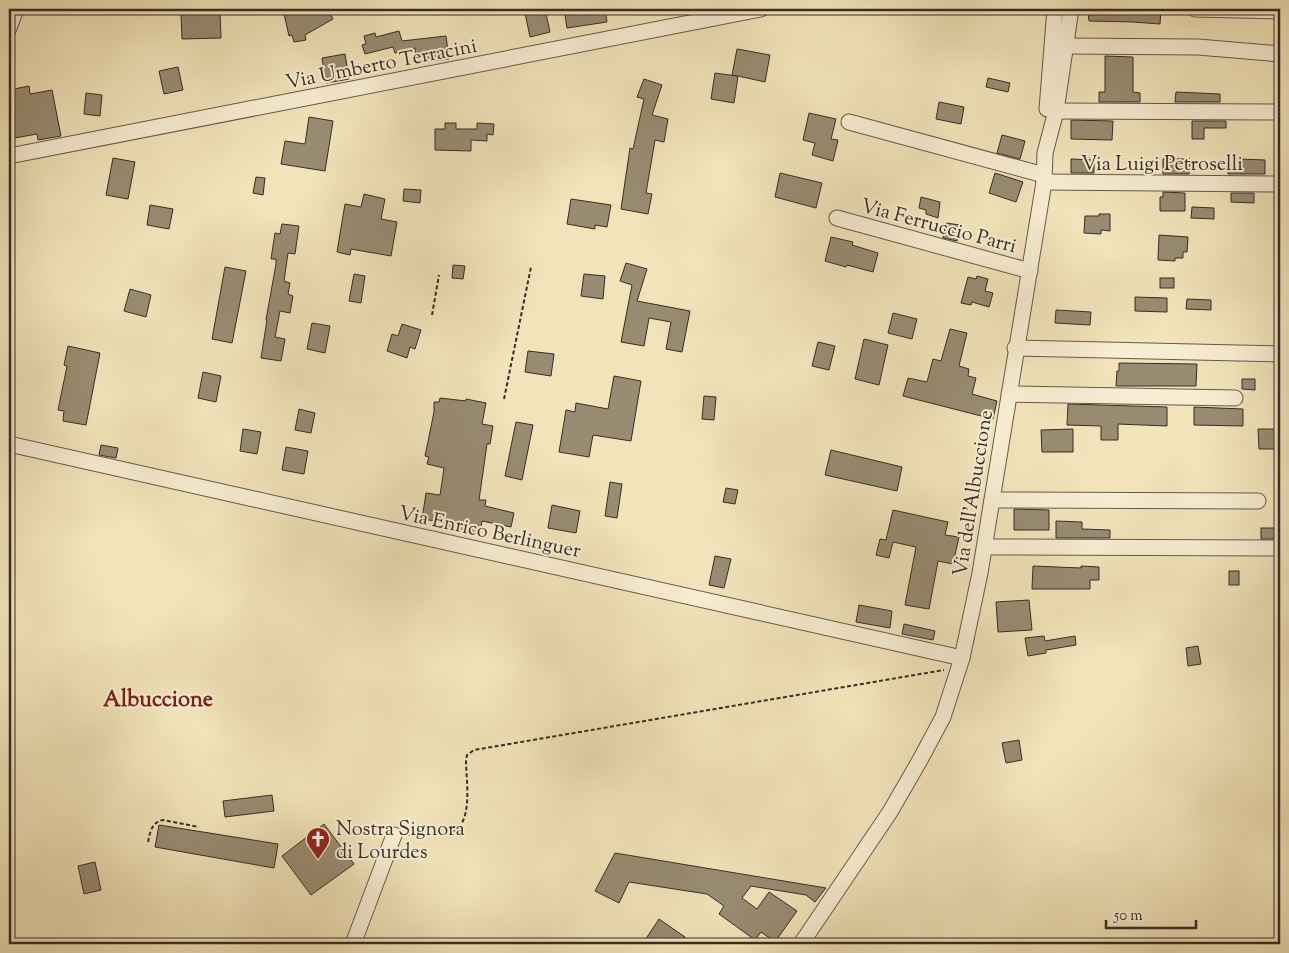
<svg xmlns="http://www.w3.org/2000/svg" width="1289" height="953" viewBox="0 0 1289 953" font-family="'Sorts Mill Goudy',serif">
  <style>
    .building { fill: #988c72; stroke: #362d24 }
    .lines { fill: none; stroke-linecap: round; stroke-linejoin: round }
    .minor-casing { stroke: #655a4a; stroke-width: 17 }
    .path { stroke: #362d24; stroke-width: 2; stroke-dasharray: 4 2.5; stroke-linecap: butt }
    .minor { stroke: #f7edd2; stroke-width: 15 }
    .labels { text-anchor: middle; stroke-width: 4; stroke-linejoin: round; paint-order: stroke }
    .street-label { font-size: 20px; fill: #362d24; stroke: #f7edd2 }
    .poi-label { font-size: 20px; fill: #362d24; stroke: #f7edd2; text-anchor: start }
    .quarter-label { font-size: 22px; font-weight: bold; fill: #7a1f14; stroke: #f7edd2 }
  </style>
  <rect width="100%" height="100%" fill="#f2e3ba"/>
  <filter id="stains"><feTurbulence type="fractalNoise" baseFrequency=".004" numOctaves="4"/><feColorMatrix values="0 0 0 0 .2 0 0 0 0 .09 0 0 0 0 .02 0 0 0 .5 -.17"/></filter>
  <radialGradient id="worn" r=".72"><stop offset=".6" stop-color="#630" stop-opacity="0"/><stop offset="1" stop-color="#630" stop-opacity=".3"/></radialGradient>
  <g class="building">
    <polygon points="283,9 300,9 301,15 313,9 328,9 333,19 305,35 306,40 294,42 292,35 289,36"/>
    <polygon points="545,9 550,32 530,37 525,13"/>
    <polygon points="564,9 605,9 607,22 567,28"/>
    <polygon points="1094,9 1161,9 1160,24 1133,22 1089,21 1088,12 1094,12"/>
    <polygon points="220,12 221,38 182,39 181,13"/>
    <polygon points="399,31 402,41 446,36 449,59 417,63 415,48 395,53 393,47 365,54 362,45 366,44 364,36 375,33 376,37"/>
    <polygon points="737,49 770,55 765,82 738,76 734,103 711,99 715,73 737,76 732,75"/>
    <polygon points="345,54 349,79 326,83 322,58"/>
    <polygon points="1105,56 1133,57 1133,92 1140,93 1140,102 1099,102 1099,92 1105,92"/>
    <polygon points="178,67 183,90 164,94 159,71"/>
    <polygon points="988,78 1010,83 1008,92 986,87"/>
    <polygon points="644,79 662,85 652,115 668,119 664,142 655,140 646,193 652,194 648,214 621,209 630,148 633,149 644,99 637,97"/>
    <polygon points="29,86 30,94 52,90 61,136 38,140 37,134 9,139 9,90"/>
    <polygon points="1176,92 1220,94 1220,102 1175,102"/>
    <polygon points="86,93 102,95 100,116 84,114"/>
    <polygon points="939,102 964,107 961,124 936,119"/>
    <polygon points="809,113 836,119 831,139 838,140 833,161 812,155 815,143 803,140"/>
    <polygon points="309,117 333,121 325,171 281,164 285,141 305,144"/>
    <polygon points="1071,120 1113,121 1112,140 1071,139"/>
    <polygon points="1192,121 1226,121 1226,128 1204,128 1204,139 1192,139"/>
    <polygon points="445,123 456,123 456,129 477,129 477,123 494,124 493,135 487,134 487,141 471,140 471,151 435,150 435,129 445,129"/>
    <polygon points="1002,135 1025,141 1020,159 997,153"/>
    <polygon points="113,158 135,162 128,199 106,195"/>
    <polygon points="1071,159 1094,160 1094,173 1071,173"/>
    <polygon points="1163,159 1190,159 1189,174 1163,174"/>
    <polygon points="1239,159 1265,160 1265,174 1228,174 1228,170 1239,170"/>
    <polygon points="780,173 822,183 816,208 775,197"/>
    <polygon points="995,173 1023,182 1016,202 989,193"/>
    <polygon points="256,177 265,178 263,195 253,193"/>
    <polygon points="404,189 421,190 420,203 403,201"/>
    <polygon points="1163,192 1185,193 1185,211 1160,211 1160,197 1163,197"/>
    <polygon points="1231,193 1254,193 1254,203 1231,202"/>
    <polygon points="364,194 385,199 381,219 397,222 391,256 351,249 350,255 337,252 345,204 361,207"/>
    <polygon points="921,197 940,202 938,218 926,214 926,210 919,208"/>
    <polygon points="571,199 611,205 607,227 595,225 595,229 567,224"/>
    <polygon points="150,205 173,209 169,229 147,225"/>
    <polygon points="1192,207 1214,208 1214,219 1191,218"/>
    <polygon points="1099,214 1110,214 1110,231 1101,230 1101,234 1084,233 1085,216 1099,216"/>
    <polygon points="946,223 960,225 957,241 943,238"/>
    <polygon points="282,224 299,226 295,254 288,253 284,281 290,283 288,294 293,296 290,313 280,311 275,337 285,339 281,361 261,358 267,320 266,320 276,264 276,259 271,259 275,233 280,234"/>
    <polygon points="1159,235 1188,237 1187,252 1183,252 1183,258 1175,258 1175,261 1158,260"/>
    <polygon points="831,237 853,242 852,245 878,253 873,272 847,265 846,267 825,261"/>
    <polygon points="626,263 647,269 637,301 690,311 682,352 666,349 671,322 649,318 644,346 621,342 632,285 620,281"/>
    <polygon points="453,265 465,266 463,279 452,278"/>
    <polygon points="225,267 246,271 232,343 212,339"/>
    <polygon points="354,274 365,276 361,303 349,301"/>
    <polygon points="584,274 605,276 603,299 581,296"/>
    <polygon points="977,276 988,279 985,291 993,293 989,307 972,302 971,305 961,303 968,277 976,279"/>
    <rect x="1160" y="278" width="14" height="10"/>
    <polygon points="130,289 151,295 146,317 124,311"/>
    <polygon points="1135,297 1167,298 1167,312 1135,311"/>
    <polygon points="1187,299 1211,300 1211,310 1186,309"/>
    <polygon points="1056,310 1091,312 1090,325 1055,323"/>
    <polygon points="893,313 917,319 912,339 888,333"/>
    <polygon points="312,323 330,326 325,353 307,349"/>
    <polygon points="402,324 421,330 415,349 410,347 407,358 387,351 392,334 398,336"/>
    <polygon points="950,329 967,333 959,366 969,369 968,376 976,378 972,394 997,401 993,419 903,396 908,378 927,382 933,359 941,361"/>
    <polygon points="864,339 888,345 879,385 855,379"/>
    <polygon points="818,342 835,346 829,370 812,366"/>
    <polygon points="68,346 100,353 86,425 63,421 64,411 58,410 67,366 64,365"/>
    <polygon points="528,351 554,354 551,376 525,372"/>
    <polygon points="1119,363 1197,364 1196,386 1116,386 1117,371 1119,371"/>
    <polygon points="203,372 221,376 216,402 198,398"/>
    <polygon points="614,376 641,381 631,441 593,435 589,457 559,452 566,410 575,412 576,403 608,409"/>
    <polygon points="1242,379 1255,379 1255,390 1242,389"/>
    <polygon points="704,396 716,397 714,420 702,419"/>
    <polygon points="440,398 466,401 466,399 486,403 482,424 493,426 490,444 487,444 479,500 486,500 485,506 514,513 511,527 482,521 480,535 442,529 443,522 422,519 426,493 440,495 444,468 427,464 429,457 425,456 434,412 434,402 439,402"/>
    <polygon points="1068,404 1167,407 1167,426 1118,424 1118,440 1101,440 1101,426 1067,425"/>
    <polygon points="1194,407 1243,409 1243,426 1194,425"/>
    <polygon points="299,409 315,413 311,433 295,430"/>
    <polygon points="516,422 533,425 522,480 505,476"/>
    <polygon points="243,429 261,432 257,454 240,451"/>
    <polygon points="1073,429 1073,452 1042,452 1041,430"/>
    <polygon points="1258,429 1280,429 1280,449 1259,449"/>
    <polygon points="101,445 118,448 116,458 99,455"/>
    <polygon points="286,447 308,451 304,474 282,470"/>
    <polygon points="831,450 902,467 897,491 825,475"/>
    <polygon points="610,482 622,484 617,518 605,516"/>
    <polygon points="726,488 738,490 735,504 723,502"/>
    <polygon points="552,505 580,511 576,533 548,528"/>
    <polygon points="1014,509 1049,510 1049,530 1014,530"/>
    <polygon points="893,510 948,522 945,535 959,537 953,564 938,561 929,609 905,605 916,547 893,542 889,558 876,555 880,539 886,540"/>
    <polygon points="1056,521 1082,522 1082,529 1110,530 1110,538 1056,538"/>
    <rect x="1261" y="528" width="19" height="11"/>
    <polygon points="715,556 731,559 724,588 709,585"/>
    <polygon points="1033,566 1081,568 1081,566 1099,567 1099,580 1090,580 1090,589 1032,589"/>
    <rect x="1229" y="571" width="10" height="14"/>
    <polygon points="1029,600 1032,630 998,632 996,602"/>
    <polygon points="859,605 892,611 890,628 856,622"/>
    <polygon points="904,624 935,631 933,640 902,634"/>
    <polygon points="1044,636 1045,641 1075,636 1076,645 1046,650 1046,653 1028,656 1025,638"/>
    <polygon points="1198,646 1201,664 1188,666 1186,648"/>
    <polygon points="1019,740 1022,760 1006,763 1002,743"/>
    <polygon points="272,795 274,811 225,817 223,801"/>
    <polygon points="324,824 354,864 311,895 282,856"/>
    <polygon points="159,825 278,844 274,868 155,847"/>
    <polygon points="615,853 826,888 815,902 806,895 751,886 742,898 757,909 769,892 797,911 775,942 761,932 755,940 719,914 724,906 707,894 629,882 619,903 595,891"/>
    <polygon points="95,862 101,890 84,894 78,866"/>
    <polygon points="659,919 685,937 680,944 651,944 645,940"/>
  </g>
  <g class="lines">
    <g class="minor-casing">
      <g id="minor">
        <polyline points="1195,9 1280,11"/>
        <polyline points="9,28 16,9"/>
        <polyline points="1066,46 1198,47 1280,54"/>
        <polyline points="1047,109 1055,9"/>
        <polyline points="1056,111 1280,112"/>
        <polyline points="849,122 1044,175"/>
        <polyline points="9,156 761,9"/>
        <polyline points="1044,182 1280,184"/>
        <polyline points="837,218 1030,271"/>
        <polyline points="1015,348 1280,354"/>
        <polyline points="1009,394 1235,398"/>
        <polyline points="9,444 962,658"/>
        <polyline points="992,500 1258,501"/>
        <polyline points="985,547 1280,548"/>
        <polyline points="353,944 394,835"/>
        <polyline points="801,944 890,812 920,760 943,717 962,658 980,573 1044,182 1045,153 1056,111 1071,9"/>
      </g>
    </g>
    <g class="path">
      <polyline points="432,315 439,275"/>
      <polyline points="504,399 531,267"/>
      <path d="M408 835C421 834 438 836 451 832 474 825 466 780 466 761L467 755 474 750 944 670"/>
      <path d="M148 842C150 832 152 822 163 820L199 827"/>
    </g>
    <use href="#minor" class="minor"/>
  </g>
  <defs>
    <g id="church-pin" transform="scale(1.25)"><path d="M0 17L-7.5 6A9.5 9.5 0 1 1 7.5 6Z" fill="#8f2418" stroke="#f7edd2"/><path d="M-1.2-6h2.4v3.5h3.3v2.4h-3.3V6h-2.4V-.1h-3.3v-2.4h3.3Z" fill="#fff"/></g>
  </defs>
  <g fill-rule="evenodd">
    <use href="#church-pin" x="318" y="839"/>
  </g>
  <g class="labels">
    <g class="street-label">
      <text transform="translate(381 63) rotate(-11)" y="7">Via Umberto Terracini</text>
      <text x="1162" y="170">Via Luigi Petroselli</text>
      <text transform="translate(939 225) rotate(15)" y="7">Via Ferruccio Parri</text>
      <text transform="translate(972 493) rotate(-81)" y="7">Via dell'Albuccione</text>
      <text transform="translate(490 531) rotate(12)" y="7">Via Enrico Berlinguer</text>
    </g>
    <g class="poi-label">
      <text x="336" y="835">Nostra Signora<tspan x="336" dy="23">di Lourdes</tspan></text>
    </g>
    <g class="quarter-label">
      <text x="158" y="706">Albuccione</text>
    </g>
  </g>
  <rect width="1289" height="953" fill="none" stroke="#f2e3ba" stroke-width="30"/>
  <rect x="10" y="10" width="1269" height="933" fill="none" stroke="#362d24" stroke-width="2.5"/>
  <rect x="15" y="15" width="1259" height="923" fill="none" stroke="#362d24"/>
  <path d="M1106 920v8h90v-8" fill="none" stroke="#362d24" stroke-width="2.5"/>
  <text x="1114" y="920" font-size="15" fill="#362d24" stroke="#f7edd2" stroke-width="4" paint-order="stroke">50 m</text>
  <rect width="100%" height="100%" filter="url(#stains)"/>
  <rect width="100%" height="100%" fill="url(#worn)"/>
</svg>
